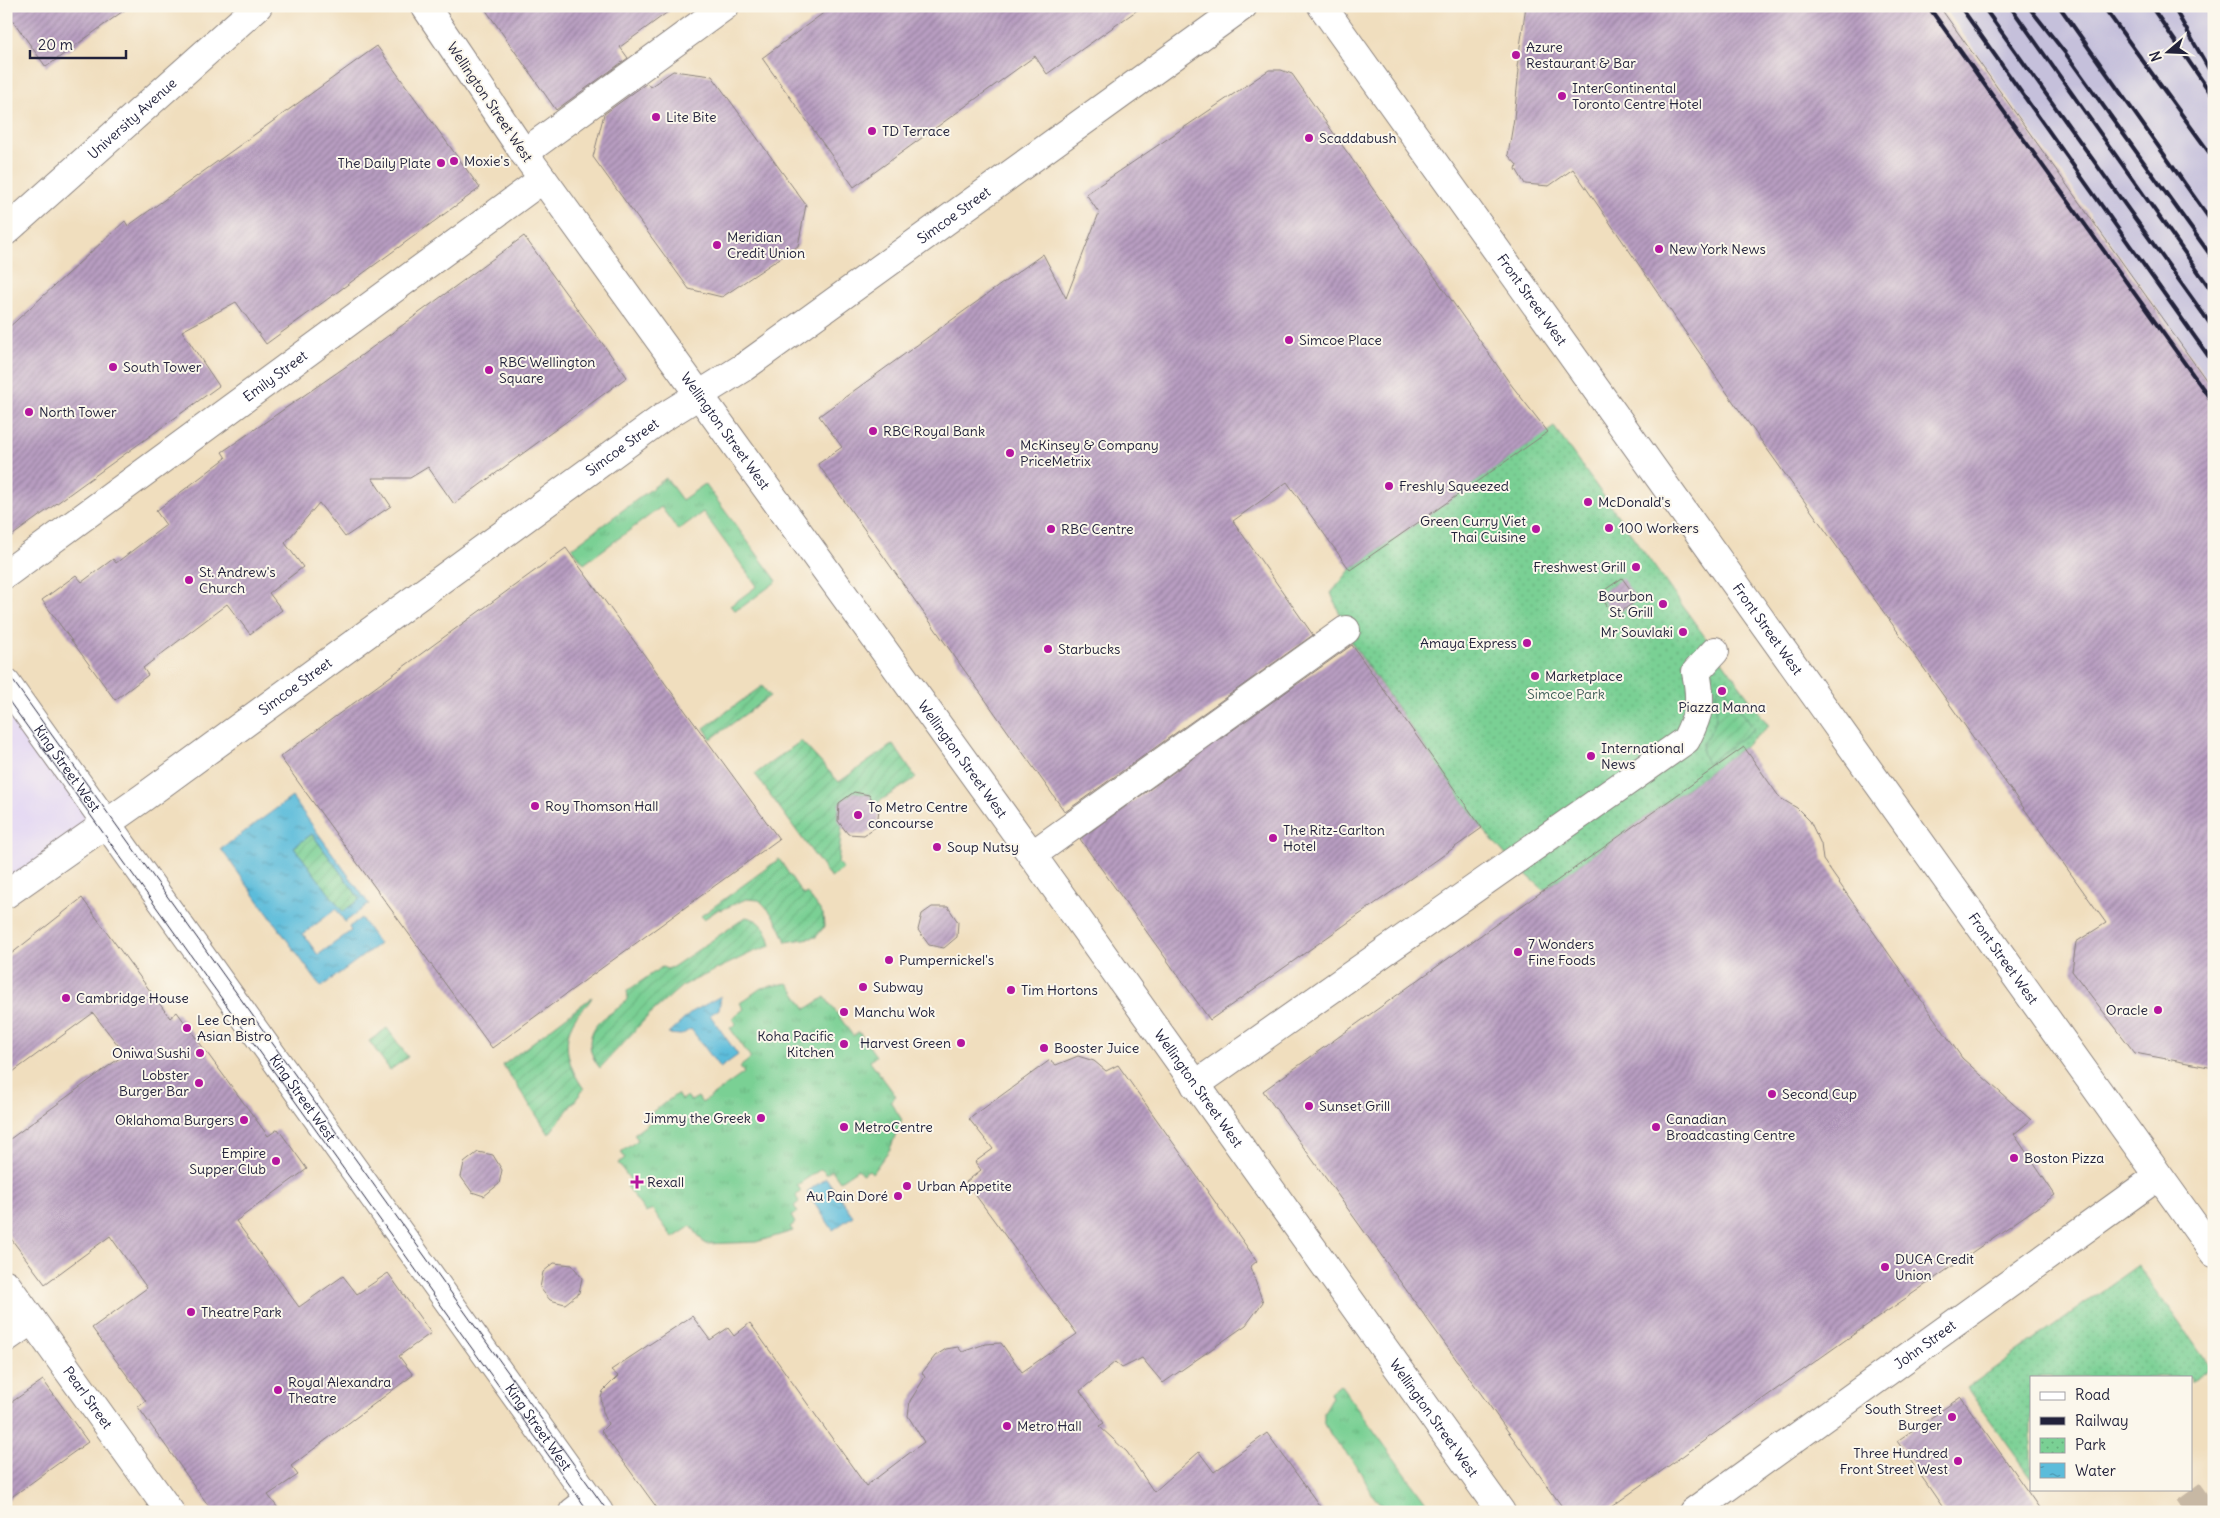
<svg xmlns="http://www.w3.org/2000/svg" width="2220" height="1518" viewBox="0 0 2220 1518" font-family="Delius,sans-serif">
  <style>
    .built { fill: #e1d4f4 }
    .railway { fill: #c5c0db }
    .grass { fill: url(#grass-tufts); stroke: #4e7968 }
    .park { fill: url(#park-dots); stroke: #4e7968 }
    .garden { fill: url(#garden-furrows); stroke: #4e7968 }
    .water { fill: url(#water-ripples); stroke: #3f6f8a; fill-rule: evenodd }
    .building { fill: url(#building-hatch) }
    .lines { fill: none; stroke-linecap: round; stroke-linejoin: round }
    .minor-tunnel { stroke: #c7b8a4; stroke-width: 28; stroke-dasharray: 28 14; stroke-linecap: butt }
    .minor-casing { stroke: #89807c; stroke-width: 30 }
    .major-casing { stroke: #89807c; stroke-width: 30 }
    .minor { stroke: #fff; stroke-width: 28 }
    .major { stroke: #fff; stroke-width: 28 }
    .tram { stroke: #22223b; stroke-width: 1 }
    .rail { stroke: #22223b; stroke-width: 4 }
    .poi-dot { fill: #b5179e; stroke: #fbf7ec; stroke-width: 2 }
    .labels { text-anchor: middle; stroke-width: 4; stroke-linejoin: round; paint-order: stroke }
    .poi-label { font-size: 14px; fill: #22223b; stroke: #fbf7ec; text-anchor: start }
    .street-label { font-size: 14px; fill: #22223b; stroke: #fbf7ec }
    .park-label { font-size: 14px; fill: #415f5a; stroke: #fbf7ec }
  </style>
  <defs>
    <pattern id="grass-tufts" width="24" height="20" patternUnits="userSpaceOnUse" patternTransform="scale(1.25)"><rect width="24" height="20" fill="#7ad094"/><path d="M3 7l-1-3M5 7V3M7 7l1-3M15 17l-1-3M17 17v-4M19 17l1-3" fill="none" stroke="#69b280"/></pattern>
    <pattern id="park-dots" width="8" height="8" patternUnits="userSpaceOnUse" patternTransform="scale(1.25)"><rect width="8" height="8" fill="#7ad094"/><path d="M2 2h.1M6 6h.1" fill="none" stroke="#69b280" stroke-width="1.8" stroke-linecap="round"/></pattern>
    <pattern id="garden-furrows" width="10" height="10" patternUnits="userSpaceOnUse" patternTransform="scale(1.25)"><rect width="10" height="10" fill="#7ad094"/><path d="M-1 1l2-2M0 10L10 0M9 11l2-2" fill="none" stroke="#69b280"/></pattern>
    <pattern id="water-ripples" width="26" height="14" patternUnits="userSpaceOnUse" patternTransform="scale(1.25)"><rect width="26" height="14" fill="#5cbcda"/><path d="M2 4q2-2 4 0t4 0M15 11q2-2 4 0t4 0" fill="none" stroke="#4c98b2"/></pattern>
    <pattern id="building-hatch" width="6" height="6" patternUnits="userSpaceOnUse" patternTransform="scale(1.25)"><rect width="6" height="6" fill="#b89dc1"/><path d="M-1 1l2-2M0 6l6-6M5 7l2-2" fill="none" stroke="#95809e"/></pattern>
  </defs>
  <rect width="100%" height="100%" fill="#fbf7ec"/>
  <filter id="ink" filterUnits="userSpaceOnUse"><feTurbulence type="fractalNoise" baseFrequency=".02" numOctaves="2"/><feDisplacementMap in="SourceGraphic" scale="10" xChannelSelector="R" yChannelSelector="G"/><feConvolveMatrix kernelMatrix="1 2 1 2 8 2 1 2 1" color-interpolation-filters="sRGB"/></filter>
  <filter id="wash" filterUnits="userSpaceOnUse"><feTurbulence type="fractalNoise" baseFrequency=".0096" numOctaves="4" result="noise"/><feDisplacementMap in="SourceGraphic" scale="20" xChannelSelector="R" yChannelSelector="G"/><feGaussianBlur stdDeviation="1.12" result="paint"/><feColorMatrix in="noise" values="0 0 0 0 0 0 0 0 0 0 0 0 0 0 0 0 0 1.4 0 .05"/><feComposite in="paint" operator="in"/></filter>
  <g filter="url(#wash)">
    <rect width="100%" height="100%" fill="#f0debe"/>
    <polygon class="built" points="6,683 106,823 6,894"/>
    <polygon class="railway" points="1943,6 2214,6 2214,389 1986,67"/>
    <g class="grass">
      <polygon points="666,478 682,500 705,484 777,581 742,607 735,610 730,606 757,586 703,512 678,530 661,507 584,564 572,548"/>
      <polygon points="788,983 806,1009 825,997 853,1036 859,1032 876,1056 870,1061 896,1096 890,1101 902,1120 890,1149 872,1173 869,1170 862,1174 858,1169 840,1181 832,1170 826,1174 821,1169 797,1185 801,1191 796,1196 799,1202 794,1206 798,1212 791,1216 795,1223 790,1227 793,1231 756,1242 705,1244 691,1226 673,1238 652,1209 646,1213 626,1186 631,1181 618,1163 625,1158 621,1152 638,1140 634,1134 652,1121 648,1115 677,1094 681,1100 687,1096 691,1101 698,1097 702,1103 744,1073 740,1067 751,1058 730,1028 736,1024 732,1018 744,1009 740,1003 761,988"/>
      <polygon points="1340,1384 1433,1512 1388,1512 1374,1497 1357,1466 1332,1437 1324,1422 1324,1412 1332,1398 1330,1392"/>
    </g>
    <g class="park">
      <polygon points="1554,427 1769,726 1744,747 1544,890 1511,861 1482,828 1351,642 1331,593 1350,570"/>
      <polygon points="2138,1265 2211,1368 2191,1382 2191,1377 2031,1377 2031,1478 1967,1388"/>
    </g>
    <g class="garden">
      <path d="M1723 685 1754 729 1707 764C1705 759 1702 754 1702 749 1703 737 1715 730 1716 717 1718 703 1710 695 1723 685Z"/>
      <polygon points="762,686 770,696 711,739 704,728"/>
      <polygon points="801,741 839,782 893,744 916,778 875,804 869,795 854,792 839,803 842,826 838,863 843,869 831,878 755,774"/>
      <polygon points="312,834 360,899 342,912 294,847"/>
      <path d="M779 859 803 895 807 893 823 914 824 927 816 937 786 942C780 925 772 912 759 900L746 899 721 910 719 909 704 919 701 916Z"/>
      <path d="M746 917C762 920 768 930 771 946L753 952 682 986 649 1015 600 1068C588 1054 586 1036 599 1022 607 1014 618 1010 625 1002 628 999 628 995 627 991L662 967 667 969 673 967Z"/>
      <path d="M592 997C588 1006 580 1010 575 1018 560 1043 569 1068 584 1089L549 1134 503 1065Z"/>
      <polygon points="387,1028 408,1057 390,1070 369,1041"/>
    </g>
    <g class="water">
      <path d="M292 797 369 904 345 922 336 909 303 934 318 955 351 931 349 927 361 918 379 944 321 987 221 849ZM312 834 360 899 343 912 294 847Z"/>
      <polygon points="721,996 719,1009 710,1015 738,1055 720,1068 691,1029 681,1035 668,1034 692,1012"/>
      <polygon points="826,1178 853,1216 833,1230 807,1192"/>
    </g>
    <g id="blocks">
      <g class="building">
        <polygon points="6,6 130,6 46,67 6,11"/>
        <polygon points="483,6 676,6 620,47 628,58 556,110"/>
        <polygon points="833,6 1143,6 1047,74 1035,56 854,187 762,58"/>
        <polygon points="1526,6 1939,6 2214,391 2214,1068 2135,1053 2072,971 2076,942 2106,923 1732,400 1573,169 1549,186 1525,184 1516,169 1517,165 1508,155 1514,118 1519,70 1517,67"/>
        <polygon points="377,46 480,188 266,344 236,302 182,331 219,386 6,540 6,330 125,221 128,226"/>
        <polygon points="1269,70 1281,70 1292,74 1509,382 1548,432 1350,570 1287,482 1233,521 1313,635 1065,812 818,464 842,447 819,416 1043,254 1066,298 1099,213 1086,194"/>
        <polygon points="673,71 712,76 806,205 798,246 722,297 689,289 593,157 604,114 647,83 650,87"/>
        <polygon points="524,236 627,377 454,504 428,467 410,478 372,478 391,506 345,537 319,503 285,543 303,567 269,593 282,610 250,634 227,604 143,668 148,675 115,700 42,600 76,575 82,582 113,559 116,563 166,525 156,511 226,458 222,452 351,363"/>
        <polygon points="566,548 779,839 492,1048 280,757"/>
        <polygon points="1622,578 1638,600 1614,616 1599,594"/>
        <polygon points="1352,645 1482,828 1210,1020 1080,839"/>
        <polygon points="1744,747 1780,798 1797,808 1810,821 1821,844 1823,860 1962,1058 2031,1120 2014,1134 2055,1195 1844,1341 1604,1512 1566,1512 1263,1091"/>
        <polygon points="854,792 869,795 879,809 877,826 864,835 848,834 838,821 839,803"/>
        <polygon points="82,898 170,1018 177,1012 268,1136 278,1129 307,1169 236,1221 299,1307 343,1276 357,1294 388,1273 431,1333 399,1356 413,1375 291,1466 298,1475 268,1495 281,1512 213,1512 138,1407 146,1401 92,1328 147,1288 110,1236 45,1284 6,1232 6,1142 125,1054 93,1013 6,1077 6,958"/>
        <polygon points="932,907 948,907 958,922 957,937 944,948 929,945 918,930 922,914"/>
        <polygon points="1078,1056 1094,1061 1106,1071 1118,1065 1257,1261 1250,1267 1263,1302 1246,1325 1163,1383 1142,1358 1122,1368 1115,1362 1080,1391 1104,1423 1099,1426 1127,1452 1154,1492 1199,1452 1214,1472 1267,1433 1324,1512 660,1512 601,1431 608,1424 603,1412 601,1398 603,1391 618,1376 611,1370 692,1316 710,1340 728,1328 734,1336 750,1323 866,1486 924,1442 908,1416 910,1401 925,1377 922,1373 935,1356 946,1349 958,1347 962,1352 985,1344 1001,1343 1022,1372 1077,1334 966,1182 981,1170 975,1162 993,1149 969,1119 1050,1060 1056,1065"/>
        <polygon points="478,1152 493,1155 502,1170 499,1184 484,1196 472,1192 461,1177 464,1163"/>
        <polygon points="554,1263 572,1265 582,1278 579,1293 565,1304 550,1300 540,1288 543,1272"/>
        <polygon points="43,1380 88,1442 6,1501 6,1406"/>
        <polygon points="1961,1397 2042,1512 1946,1512 1897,1441"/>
      </g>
    </g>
  </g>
  <g filter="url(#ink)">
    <use href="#blocks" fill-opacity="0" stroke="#89807c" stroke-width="1"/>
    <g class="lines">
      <polyline class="minor-tunnel" points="2185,1512 2214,1491"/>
      <g class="minor-casing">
        <g id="minor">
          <path id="s1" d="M6 574 543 179 524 153 725 6"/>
          <polyline points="1032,855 1346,630"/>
          <path id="s2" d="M6 894 144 797 662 418 744 367 1243 6"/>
          <path d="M1195 1085 1686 740C1700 712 1702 702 1696 672L1715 651"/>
          <path id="s3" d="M6 1284 170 1512"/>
          <polyline points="6,1338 32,1320"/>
          <polyline points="573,1512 590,1499"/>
          <path id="s4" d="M1693 1512 2157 1177"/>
        </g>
      </g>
      <g class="major-casing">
        <g id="major">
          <polyline points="425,6 524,153"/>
          <path id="s5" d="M1322 6 2214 1253"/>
          <path id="s6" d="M543 179 1032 855 1501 1512"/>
          <path id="s7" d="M6 231 258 6"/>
          <path id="s8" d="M6 683 599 1512"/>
        </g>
      </g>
      <use href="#minor" class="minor"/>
      <use href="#major" class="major"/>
      <g class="tram">
        <polyline points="6,671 608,1512"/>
        <polyline points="6,697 589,1512"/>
      </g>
      <g class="rail">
        <polyline points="1928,6 2214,404"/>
        <polyline points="1960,6 2214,364"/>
        <polyline points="1983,6 2214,329"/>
        <polyline points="2010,6 2214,294"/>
        <polyline points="2028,6 2066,54 2214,260"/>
        <polyline points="2059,6 2214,225"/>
        <polyline points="2103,6 2214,159"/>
        <polyline points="2151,6 2214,98"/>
        <polyline points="2173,6 2214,78"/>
      </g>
    </g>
  </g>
  <g class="poi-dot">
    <circle cx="1516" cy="55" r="5"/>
    <circle cx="1562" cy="96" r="5"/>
    <circle cx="656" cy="117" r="5"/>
    <circle cx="872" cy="131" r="5"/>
    <circle cx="1309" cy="138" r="5"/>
    <circle cx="454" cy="161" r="5"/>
    <circle cx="441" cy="163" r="5"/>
    <circle cx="717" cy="245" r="5"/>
    <circle cx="1659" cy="249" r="5"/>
    <circle cx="1289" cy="340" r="5"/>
    <circle cx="113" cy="367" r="5"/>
    <circle cx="489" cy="370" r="5"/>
    <circle cx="29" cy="412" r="5"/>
    <circle cx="873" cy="431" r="5"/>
    <circle cx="1010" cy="453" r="5"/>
    <circle cx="1389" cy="486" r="5"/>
    <circle cx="1588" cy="502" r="5"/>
    <circle cx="1609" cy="528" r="5"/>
    <circle cx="1051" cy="529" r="5"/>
    <circle cx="1536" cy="529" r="5"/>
    <circle cx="1636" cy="567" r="5"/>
    <circle cx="189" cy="580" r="5"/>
    <circle cx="1663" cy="604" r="5"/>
    <circle cx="1683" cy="632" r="5"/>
    <circle cx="1527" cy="643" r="5"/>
    <circle cx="1048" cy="649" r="5"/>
    <circle cx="1535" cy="676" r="5"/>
    <circle cx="1722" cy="691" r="5"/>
    <circle cx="1591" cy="756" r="5"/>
    <circle cx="535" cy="806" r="5"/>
    <circle cx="858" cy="815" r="5"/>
    <circle cx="1273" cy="838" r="5"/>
    <circle cx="937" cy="847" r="5"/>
    <circle cx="1518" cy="952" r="5"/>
    <circle cx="889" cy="960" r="5"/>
    <circle cx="863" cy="987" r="5"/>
    <circle cx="1011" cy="990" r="5"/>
    <circle cx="66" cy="998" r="5"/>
    <circle cx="2158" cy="1010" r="5"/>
    <circle cx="844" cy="1012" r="5"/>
    <circle cx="187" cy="1028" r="5"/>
    <circle cx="961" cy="1043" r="5"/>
    <circle cx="844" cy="1044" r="5"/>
    <circle cx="1044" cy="1048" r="5"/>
    <circle cx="200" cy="1053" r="5"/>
    <circle cx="199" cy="1083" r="5"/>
    <circle cx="1772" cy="1094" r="5"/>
    <circle cx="1309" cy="1106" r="5"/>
    <circle cx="761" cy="1118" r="5"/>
    <circle cx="244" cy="1120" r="5"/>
    <circle cx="844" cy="1127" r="5"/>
    <circle cx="1656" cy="1127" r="5"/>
    <circle cx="2014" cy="1158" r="5"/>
    <circle cx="276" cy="1161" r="5"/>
    <path d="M634.5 1174.5h5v5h5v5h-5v5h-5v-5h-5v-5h5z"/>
    <circle cx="907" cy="1186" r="5"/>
    <circle cx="898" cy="1196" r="5"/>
    <circle cx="1885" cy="1267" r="5"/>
    <circle cx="191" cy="1312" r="5"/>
    <circle cx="278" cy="1390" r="5"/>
    <circle cx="1952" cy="1417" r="5"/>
    <circle cx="1007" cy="1426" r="5"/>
    <circle cx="1958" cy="1461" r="5"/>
  </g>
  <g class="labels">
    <g class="poi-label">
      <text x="1526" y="52">Azure<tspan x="1526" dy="16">Restaurant &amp; Bar</tspan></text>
      <text x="1572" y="93">InterContinental<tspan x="1572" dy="16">Toronto Centre Hotel</tspan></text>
      <text x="666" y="122">Lite Bite</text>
      <text x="882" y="136">TD Terrace</text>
      <text x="1319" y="143">Scaddabush</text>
      <text x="464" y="166">Moxie's</text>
      <text x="431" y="168" text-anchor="end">The Daily Plate</text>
      <text x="727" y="242">Meridian<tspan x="727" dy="16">Credit Union</tspan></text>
      <text x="1669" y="254">New York News</text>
      <text x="1299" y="345">Simcoe Place</text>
      <text x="499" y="367">RBC Wellington<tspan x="499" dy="16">Square</tspan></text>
      <text x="123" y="372">South Tower</text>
      <text x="39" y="417">North Tower</text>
      <text x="883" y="436">RBC Royal Bank</text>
      <text x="1020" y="450">McKinsey &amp; Company<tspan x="1020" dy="16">PriceMetrix</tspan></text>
      <text x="1399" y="491">Freshly Squeezed</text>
      <text x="1598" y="507">McDonald's</text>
      <text x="1526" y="526" text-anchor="end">Green Curry Viet<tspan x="1526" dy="16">Thai Cuisine</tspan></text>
      <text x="1619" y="533">100 Workers</text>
      <text x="1061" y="534">RBC Centre</text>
      <text x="1626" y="572" text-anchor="end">Freshwest Grill</text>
      <text x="199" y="577">St. Andrew's<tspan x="199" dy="16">Church</tspan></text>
      <text x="1653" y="601" text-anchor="end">Bourbon<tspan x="1653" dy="16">St. Grill</tspan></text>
      <text x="1673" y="637" text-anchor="end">Mr Souvlaki</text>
      <text x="1517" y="648" text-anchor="end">Amaya Express</text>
      <text x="1058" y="654">Starbucks</text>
      <text x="1545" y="681">Marketplace</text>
      <text x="1722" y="712" text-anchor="middle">Piazza Manna</text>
      <text x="1601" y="753">International<tspan x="1601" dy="16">News</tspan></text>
      <text x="545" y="811">Roy Thomson Hall</text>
      <text x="868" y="812">To Metro Centre<tspan x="868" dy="16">concourse</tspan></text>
      <text x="1283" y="835">The Ritz-Carlton<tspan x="1283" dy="16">Hotel</tspan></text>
      <text x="947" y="852">Soup Nutsy</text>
      <text x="1528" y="949">7 Wonders<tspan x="1528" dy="16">Fine Foods</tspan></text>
      <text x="899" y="965">Pumpernickel's</text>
      <text x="873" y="992">Subway</text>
      <text x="1021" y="995">Tim Hortons</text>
      <text x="76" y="1003">Cambridge House</text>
      <text x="2148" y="1015" text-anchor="end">Oracle</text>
      <text x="854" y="1017">Manchu Wok</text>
      <text x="197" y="1025">Lee Chen<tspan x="197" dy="16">Asian Bistro</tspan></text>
      <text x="834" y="1041" text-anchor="end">Koha Pacific<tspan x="834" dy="16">Kitchen</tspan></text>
      <text x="951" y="1048" text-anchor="end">Harvest Green</text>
      <text x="1054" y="1053">Booster Juice</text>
      <text x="190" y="1058" text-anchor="end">Oniwa Sushi</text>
      <text x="189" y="1080" text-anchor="end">Lobster<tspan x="189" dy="16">Burger Bar</tspan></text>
      <text x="1782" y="1099">Second Cup</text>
      <text x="1319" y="1111">Sunset Grill</text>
      <text x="751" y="1123" text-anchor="end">Jimmy the Greek</text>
      <text x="1666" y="1124">Canadian<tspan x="1666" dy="16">Broadcasting Centre</tspan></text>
      <text x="234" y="1125" text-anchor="end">Oklahoma Burgers</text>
      <text x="854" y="1132">MetroCentre</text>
      <text x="266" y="1158" text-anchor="end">Empire<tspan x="266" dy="16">Supper Club</tspan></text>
      <text x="2024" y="1163">Boston Pizza</text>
      <text x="647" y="1187">Rexall</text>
      <text x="917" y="1191">Urban Appetite</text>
      <text x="888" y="1201" text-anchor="end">Au Pain Doré</text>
      <text x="1895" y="1264">DUCA Credit<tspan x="1895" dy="16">Union</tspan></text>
      <text x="201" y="1317">Theatre Park</text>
      <text x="288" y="1387">Royal Alexandra<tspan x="288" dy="16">Theatre</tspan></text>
      <text x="1942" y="1414" text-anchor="end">South Street<tspan x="1942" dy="16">Burger</tspan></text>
      <text x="1017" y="1431">Metro Hall</text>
      <text x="1948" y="1458" text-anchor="end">Three Hundred<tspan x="1948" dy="16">Front Street West</tspan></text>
    </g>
    <g class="street-label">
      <text transform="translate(490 102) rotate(56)" y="5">Wellington Street West</text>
      <text dy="5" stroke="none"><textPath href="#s7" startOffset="169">University Avenue</textPath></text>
      <text dy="5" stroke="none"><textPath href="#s2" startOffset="1166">Simcoe Street</textPath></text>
      <text dy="5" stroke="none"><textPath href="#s5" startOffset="361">Front Street West</textPath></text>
      <text dy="5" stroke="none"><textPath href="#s1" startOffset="334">Emily Street</textPath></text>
      <text dy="5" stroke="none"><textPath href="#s6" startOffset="311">Wellington Street West</textPath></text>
      <text dy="5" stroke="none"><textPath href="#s2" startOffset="761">Simcoe Street</textPath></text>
      <text dy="5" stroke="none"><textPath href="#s5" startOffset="766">Front Street West</textPath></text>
      <text dy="5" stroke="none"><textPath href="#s2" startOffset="356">Simcoe Street</textPath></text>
      <text dy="5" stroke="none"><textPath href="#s6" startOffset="716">Wellington Street West</textPath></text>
      <text dy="5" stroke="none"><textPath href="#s8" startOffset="105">King Street West</textPath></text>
      <text dy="5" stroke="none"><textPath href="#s5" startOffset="1171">Front Street West</textPath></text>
      <text dy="5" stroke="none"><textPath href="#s6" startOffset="1121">Wellington Street West</textPath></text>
      <text dy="5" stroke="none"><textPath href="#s8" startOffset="510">King Street West</textPath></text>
      <text dy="5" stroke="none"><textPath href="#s4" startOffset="286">John Street</textPath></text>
      <text dy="5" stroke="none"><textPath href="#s3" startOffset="140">Pearl Street</textPath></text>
      <text dy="5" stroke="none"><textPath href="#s6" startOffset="1526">Wellington Street West</textPath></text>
      <text dy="5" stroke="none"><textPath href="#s8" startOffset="915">King Street West</textPath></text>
    </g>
    <g class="park-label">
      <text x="1566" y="699">Simcoe Park</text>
    </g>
  </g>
  <rect width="2220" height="1518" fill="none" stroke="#fbf7ec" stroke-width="25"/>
  <rect x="2030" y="1376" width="162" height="115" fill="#fbf7ec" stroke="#a4a2a5"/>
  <rect x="2040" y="1392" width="25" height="8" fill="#ffffff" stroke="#a4a2a5"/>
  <text x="2075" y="1400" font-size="15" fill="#22223b">Road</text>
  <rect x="2040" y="1417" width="25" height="8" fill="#22223b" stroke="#a4a2a5"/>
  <text x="2075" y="1426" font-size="15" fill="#22223b">Railway</text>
  <rect x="2040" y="1438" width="25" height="15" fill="url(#park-dots)" stroke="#a4a2a5"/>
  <text x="2075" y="1450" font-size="15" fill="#22223b">Park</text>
  <rect x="2040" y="1463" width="25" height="15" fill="url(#water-ripples)" stroke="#a4a2a5"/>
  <text x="2075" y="1476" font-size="15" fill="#22223b">Water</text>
  <g transform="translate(2168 52) rotate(251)" stroke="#fbf7ec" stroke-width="4" paint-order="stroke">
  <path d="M0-4L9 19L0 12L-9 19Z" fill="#22223b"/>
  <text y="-8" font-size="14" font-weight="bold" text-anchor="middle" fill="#22223b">N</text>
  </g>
  <path d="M30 50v8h96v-8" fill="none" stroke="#22223b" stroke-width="2.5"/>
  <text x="38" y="50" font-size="15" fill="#22223b" stroke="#fbf7ec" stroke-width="4" paint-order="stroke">20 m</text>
</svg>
